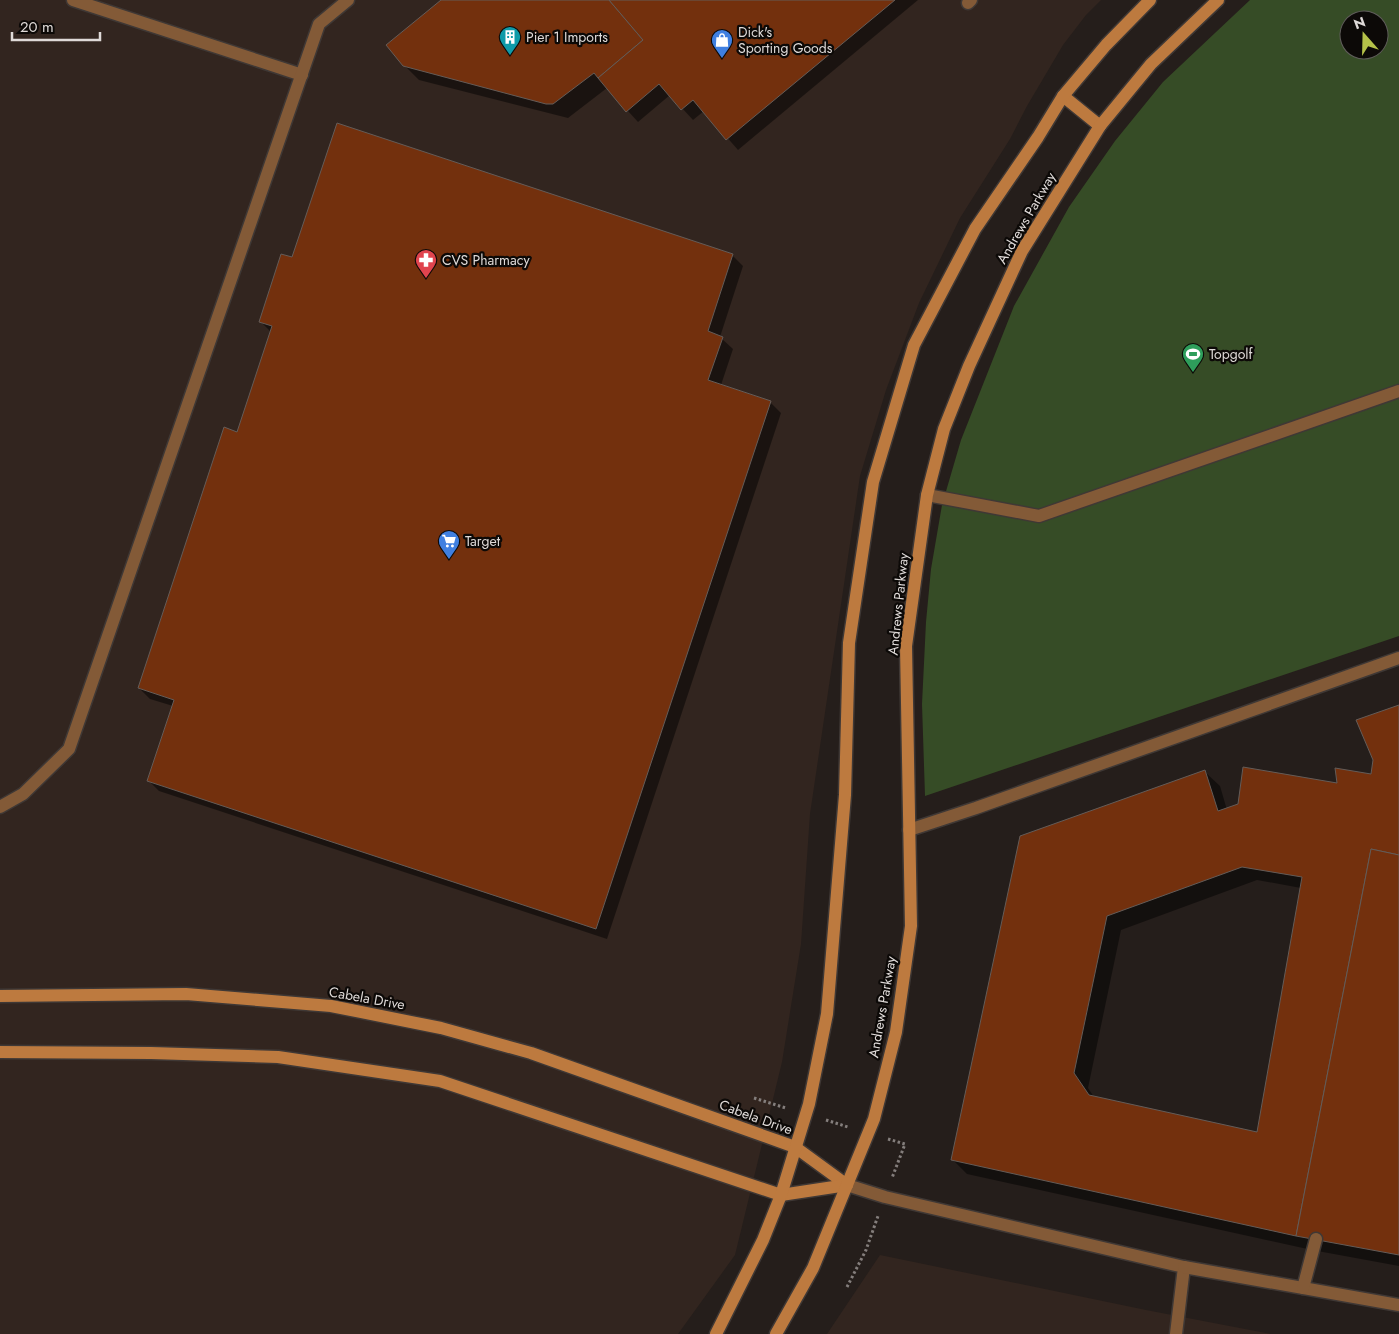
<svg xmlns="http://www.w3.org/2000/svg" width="1399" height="1334" viewBox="0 0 1399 1334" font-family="Jost,sans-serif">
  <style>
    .built { fill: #32251f }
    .green { fill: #364c26; fill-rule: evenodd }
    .shadow { fill: #0007; fill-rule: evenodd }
    .building { fill: #73300d; stroke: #645c58; fill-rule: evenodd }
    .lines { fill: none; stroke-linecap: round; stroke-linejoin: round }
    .lane-casing { stroke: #3f3835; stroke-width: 15 }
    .secondary-casing { stroke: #3f3835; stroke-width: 15 }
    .path { stroke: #847e7c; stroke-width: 3; stroke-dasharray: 2.5 2.5; stroke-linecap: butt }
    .lane { stroke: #835a37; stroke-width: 12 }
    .secondary { stroke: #bd7a3f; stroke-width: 12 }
    .labels { text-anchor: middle; stroke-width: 4.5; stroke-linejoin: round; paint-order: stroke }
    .poi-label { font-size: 14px; fill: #dfdad8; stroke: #0c0907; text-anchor: start }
    .street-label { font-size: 14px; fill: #dfdad8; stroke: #0c0907 }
  </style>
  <rect width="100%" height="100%" fill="#251e1b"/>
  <g class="built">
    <polygon points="0,0 1101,0 1086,15 1063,45 1027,106 1010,139 960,218 919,303 886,390 860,476 810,814 801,944 782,1062 735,1255 678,1334 0,1334"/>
    <polygon points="880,1255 1146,1310 1271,1334 827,1334"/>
  </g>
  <path class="green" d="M1250 0H1399V636L925 796 922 704 926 622 931 569 942 505 961 440 1014 306 1069 207 1115 141 1163 82ZM1349 20H1379V50H1349Z"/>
  <g class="shadow">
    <polygon points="443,0 918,0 738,150 704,111 693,120 670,95 638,122 607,88 568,118 419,80 404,65"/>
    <polygon points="732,255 743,266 720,337 733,349 721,385 770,402 781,413 607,939 159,791 148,780 173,706 150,699 139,688 238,433 271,332 260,321 293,259"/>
    <path d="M1399 706V1266L1312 1250 967 1174 953 1160 1021 837 1205 772 1220 786 1227 810 1339 785 1372 776ZM1257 880 1301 888 1258 1133 1094 1097 1088 1088 1121 930Z"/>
  </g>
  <g class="building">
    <polygon points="441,0 609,0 643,40 598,78 594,73 553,104 546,104 403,66 386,45"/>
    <polygon points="609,0 895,0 726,140 693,100 681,110 659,84 626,112 598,78 643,40"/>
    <polygon points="337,123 733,254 708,331 723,337 708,380 771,401 596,929 147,781 174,700 138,688 224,427 237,432 272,326 259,322 281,254 292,257"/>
    <path d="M1399 705V855L1371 849 1296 1236 951 1160 1020 836 1205 770 1218 811 1238 804 1243 767 1337 783 1335 768 1371 774 1373 760 1356 720ZM1242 867 1302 877 1257 1132 1089 1095 1074 1073 1107 916Z"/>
    <polygon points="1371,849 1399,855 1399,1255 1296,1236"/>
  </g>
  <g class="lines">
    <g class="lane-casing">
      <g id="lane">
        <polyline points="73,0 302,75"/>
        <polyline points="968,3 971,0"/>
        <polyline points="927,495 1039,516 1399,391"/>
        <polyline points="0,807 23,794 69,749 319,24 348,0"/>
        <polyline points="909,830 976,808 1399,658"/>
        <polyline points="847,1185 885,1197 1184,1267 1176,1334"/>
        <polyline points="1184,1267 1399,1305"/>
        <polyline points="1303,1288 1316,1239"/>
      </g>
    </g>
    <g class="secondary-casing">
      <g id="secondary">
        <polyline points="1063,96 1100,126"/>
        <polyline points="0,996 186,994 331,1006 441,1028 531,1053 795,1147 847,1185"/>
        <polyline points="0,1052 151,1053 278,1057 440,1081 781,1195 847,1185"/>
        <polyline points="716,1334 763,1240 781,1195 809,1104 827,1014 845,795 849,643 873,482 914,345 975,229 1038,137 1063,96 1106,45 1150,0"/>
        <polyline points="776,1334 813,1268 874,1119 896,1032 911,926 906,646 927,495 944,429 969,366 1022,251 1100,126 1151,64 1218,0"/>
      </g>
    </g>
    <g class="path">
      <polyline points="754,1098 786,1108"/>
      <polyline points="826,1120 848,1127"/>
      <polyline points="888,1139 905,1144 892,1178"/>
      <polyline points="847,1287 866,1250 878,1216"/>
    </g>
    <use href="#lane" class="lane"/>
    <use href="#secondary" class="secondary"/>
  </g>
  <defs>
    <g id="building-pin" transform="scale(1.125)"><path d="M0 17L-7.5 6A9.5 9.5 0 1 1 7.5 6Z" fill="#0f9aa8" stroke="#0c0907"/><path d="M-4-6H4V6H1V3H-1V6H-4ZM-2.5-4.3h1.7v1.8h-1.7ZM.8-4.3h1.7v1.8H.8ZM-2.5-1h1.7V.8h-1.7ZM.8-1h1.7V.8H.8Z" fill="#fff"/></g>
    <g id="shop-pin" transform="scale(1.125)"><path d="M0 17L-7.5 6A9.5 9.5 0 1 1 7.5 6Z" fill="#3f7fe0" stroke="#0c0907"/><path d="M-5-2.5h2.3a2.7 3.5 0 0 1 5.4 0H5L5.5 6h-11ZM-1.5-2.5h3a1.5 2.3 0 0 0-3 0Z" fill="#fff"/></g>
    <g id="pharmacy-pin" transform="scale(1.125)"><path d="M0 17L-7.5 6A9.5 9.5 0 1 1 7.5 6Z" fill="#e0444e" stroke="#0c0907"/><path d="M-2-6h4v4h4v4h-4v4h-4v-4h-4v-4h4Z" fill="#fff"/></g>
    <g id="stadium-pin" transform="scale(1.125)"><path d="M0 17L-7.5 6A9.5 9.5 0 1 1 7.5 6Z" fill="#2e9e5b" stroke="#0c0907"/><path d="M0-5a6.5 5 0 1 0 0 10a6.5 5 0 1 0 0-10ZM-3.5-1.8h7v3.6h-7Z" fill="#fff"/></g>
    <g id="supermarket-pin" transform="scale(1.125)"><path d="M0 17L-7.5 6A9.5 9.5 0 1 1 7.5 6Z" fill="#3f7fe0" stroke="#0c0907"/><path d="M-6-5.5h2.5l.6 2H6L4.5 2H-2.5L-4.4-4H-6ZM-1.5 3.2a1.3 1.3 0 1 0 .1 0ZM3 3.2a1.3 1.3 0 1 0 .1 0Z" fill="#fff"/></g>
  </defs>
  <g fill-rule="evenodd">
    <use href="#building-pin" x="510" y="37"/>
    <use href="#shop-pin" x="722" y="40"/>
    <use href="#pharmacy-pin" x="426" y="260"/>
    <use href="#stadium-pin" x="1193" y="354"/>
    <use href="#supermarket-pin" x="449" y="541"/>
  </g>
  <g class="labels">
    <g class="poi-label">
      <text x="738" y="37">Dick's<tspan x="738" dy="16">Sporting Goods</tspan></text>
      <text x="526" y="42">Pier 1 Imports</text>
      <text x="442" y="265">CVS Pharmacy</text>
      <text x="1209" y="359">Topgolf</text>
      <text x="465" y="546">Target</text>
    </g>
    <g class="street-label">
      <text transform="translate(1026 218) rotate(-60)" y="5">Andrews Parkway</text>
      <text transform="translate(898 604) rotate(-84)" y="5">Andrews Parkway</text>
      <text transform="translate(367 998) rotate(10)" y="5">Cabela Drive</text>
      <text transform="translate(882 1007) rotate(-80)" y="5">Andrews Parkway</text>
      <text transform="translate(756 1117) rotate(20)" y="5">Cabela Drive</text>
    </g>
  </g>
  <g transform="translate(1364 35) rotate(340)"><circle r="24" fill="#0c0907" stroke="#605d5b"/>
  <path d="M0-4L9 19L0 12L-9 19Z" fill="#b5c249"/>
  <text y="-8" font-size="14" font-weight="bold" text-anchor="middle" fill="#dfdad8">N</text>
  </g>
  <path d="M12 32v8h88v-8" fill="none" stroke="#dfdad8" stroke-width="2.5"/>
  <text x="20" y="32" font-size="15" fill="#dfdad8" stroke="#0c0907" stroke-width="4" paint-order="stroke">20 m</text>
</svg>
